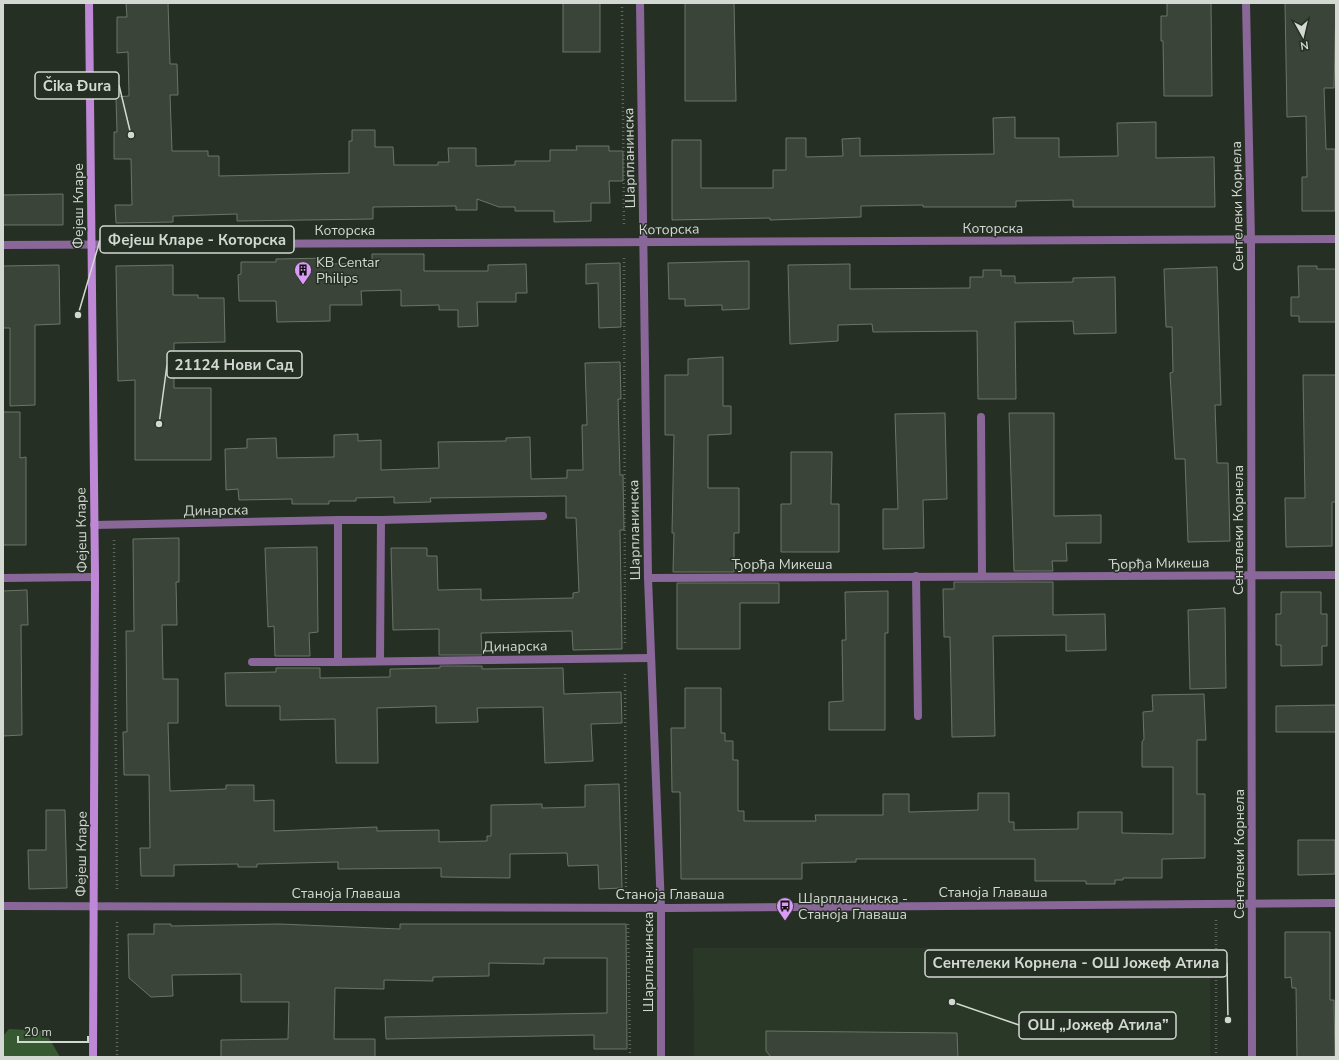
<svg xmlns="http://www.w3.org/2000/svg" width="1339" height="1060" viewBox="0 0 1339 1060" font-family="'Nunito Sans',sans-serif">
  <style>
    .built { fill: #2a3827 }
    .green { fill: #375931 }
    .building { fill: #3a4438; stroke: #6a7568 }
    .lines { fill: none; stroke-linecap: round; stroke-linejoin: round }
    .path { stroke: #5f675d; stroke-width: 2.5; stroke-dasharray: 1 3; stroke-linecap: butt }
    .lane { stroke: #896798; stroke-width: 8 }
    .street { stroke: #896798; stroke-width: 8 }
    .secondary { stroke: #be88d6; stroke-width: 8 }
    .labels { text-anchor: middle; stroke-width: 3; stroke-linejoin: round; paint-order: stroke }
    .street-label { font-size: 14px; fill: #d3d9d2; stroke: #262f24 }
    .poi-label { font-size: 14px; fill: #d3d9d2; stroke: #262f24; text-anchor: start }
    .leader { fill: none; stroke: #d3d9d2; stroke-width: 1.5 }
    .callout-dot { fill: #d3d9d2; stroke: #262f24; stroke-width: 1.5 }
    .callout { fill: #262f24; stroke: #d3d9d2; stroke-width: 1.5 }
    .callout-label { font-size: 15px; text-anchor: middle; font-weight: bold; fill: #d3d9d2 }
  </style>
  <rect width="100%" height="100%" fill="#262f24"/>
  <polygon class="built" points="693,948 1210,948 1210,1057 694,1057"/>
  <polygon class="green" points="9,1029 45,1031 60,1057 3,1057 3,1036"/>
  <g class="building">
    <polygon points="126,3 168,3 170,64 177,64 178,95 170,95 172,151 208,151 208,156 219,156 219,176 349,173 349,141 352,141 352,130 375,130 375,147 393,147 394,165 438,165 438,162 449,162 448,148 476,148 476,166 515,165 515,161 550,161 550,150 577,150 576,146 609,146 609,151 623,151 623,181 609,181 610,203 591,203 591,221 554,222 554,211 515,211 515,207 499,207 477,199 477,210 456,210 456,206 373,207 373,219 237,221 237,214 173,216 173,222 116,223 115,205 132,205 131,159 114,159 114,132 117,132 116,97 129,96 128,52 117,53 117,17 127,17"/>
    <rect x="563" y="3" width="37" height="49"/>
    <polygon points="685,3 734,3 736,101 685,101"/>
    <polygon points="1167,3 1211,3 1212,96 1164,96 1163,41 1161,41 1161,16 1167,16"/>
    <polygon points="1285,3 1336,3 1334,88 1324,88 1326,149 1335,149 1335,211 1302,211 1302,177 1307,177 1306,116 1287,117"/>
    <polygon points="1015,117 1015,138 1059,138 1059,157 1118,156 1117,123 1156,122 1156,158 1214,157 1215,207 1073,207 1073,200 1016,201 1016,207 923,207 923,205 861,206 861,217 770,220 770,218 672,220 672,140 701,140 701,188 773,188 773,170 786,170 786,138 806,138 806,157 843,156 842,139 860,138 860,156 994,154 993,118"/>
    <polygon points="63,194 63,225 3,225 3,195"/>
    <polygon points="372,254 424,254 424,271 488,271 488,265 526,264 527,293 516,293 516,302 477,302 478,326 458,327 458,310 439,310 439,305 401,306 401,290 361,291 362,305 330,305 330,321 277,322 276,301 239,301 238,275 241,274 241,262 276,262 276,259 330,258 330,264 372,263"/>
    <polygon points="749,261 749,309 722,310 722,305 685,306 685,299 669,299 668,263"/>
    <polygon points="620,263 621,327 599,328 598,283 586,284 586,264"/>
    <polygon points="850,264 850,289 970,288 970,277 983,277 983,270 1001,270 1001,276 1015,276 1015,283 1073,282 1073,278 1115,277 1116,333 1074,334 1073,321 1015,322 1016,399 978,399 977,331 873,332 872,324 838,325 838,341 790,344 788,265"/>
    <polygon points="59,265 60,324 35,325 35,405 10,406 10,328 3,328 3,266"/>
    <polygon points="173,265 173,295 198,295 198,298 224,298 225,342 174,343 174,388 211,388 211,460 135,460 135,380 118,381 116,266"/>
    <polygon points="1298,266 1317,266 1317,269 1336,269 1336,322 1299,322 1299,316 1291,316 1291,297 1299,297"/>
    <polygon points="1217,267 1221,405 1215,405 1217,463 1228,463 1230,541 1188,542 1185,459 1175,459 1170,373 1173,372 1172,327 1166,327 1164,269"/>
    <polygon points="723,357 723,406 731,406 731,434 708,435 708,488 739,488 739,533 734,533 734,572 673,572 674,533 672,533 674,435 665,435 665,375 688,375 688,359"/>
    <polygon points="620,362 621,399 618,399 620,475 623,475 624,530 620,530 622,649 573,650 572,631 481,633 482,655 439,655 439,629 393,630 391,548 427,548 427,556 437,556 438,590 481,589 481,600 573,598 573,593 579,592 576,518 566,518 566,496 430,498 431,502 394,503 394,497 356,498 356,501 329,501 329,504 292,504 292,499 239,500 238,489 226,490 225,449 247,448 247,439 276,438 277,458 334,457 334,435 358,434 358,441 381,440 381,470 439,468 438,442 506,441 506,438 530,437 531,479 567,478 567,470 583,470 582,425 587,425 585,363"/>
    <polygon points="1303,375 1336,375 1336,502 1332,502 1332,546 1286,547 1285,498 1305,498"/>
    <polygon points="3,412 20,412 20,458 26,457 26,545 3,545"/>
    <polygon points="945,413 947,499 923,500 924,548 883,549 883,509 898,509 895,414"/>
    <polygon points="1009,413 1054,413 1054,516 1101,515 1101,543 1066,543 1067,561 1052,561 1053,571 1014,571"/>
    <polygon points="791,452 832,452 831,504 839,504 839,552 781,552 781,504 791,504"/>
    <polygon points="179,538 179,582 176,582 177,625 162,625 163,679 178,679 178,723 168,723 170,791 226,789 226,785 254,785 254,801 274,800 274,831 377,827 377,831 439,830 439,842 487,841 487,836 491,836 491,805 542,804 542,808 585,807 585,785 619,784 622,888 599,889 598,865 568,866 567,853 510,854 510,878 441,877 441,868 338,869 338,862 257,864 257,867 238,867 238,864 174,865 174,876 141,876 140,848 150,848 149,775 124,775 123,732 127,732 126,631 134,631 133,539"/>
    <polygon points="317,547 318,632 309,633 310,656 275,656 274,626 268,627 265,548"/>
    <polygon points="954,582 1053,582 1053,615 1105,614 1106,650 1066,651 1066,635 993,636 995,736 952,737 950,637 944,637 943,589 954,589"/>
    <polygon points="677,583 779,583 779,603 740,603 740,649 677,649"/>
    <polygon points="27,590 28,625 21,625 22,735 3,736 3,591"/>
    <polygon points="888,591 888,633 885,633 885,730 829,730 829,702 843,701 842,640 846,640 845,592"/>
    <polygon points="1281,592 1321,592 1321,614 1327,614 1327,646 1322,646 1322,665 1281,666 1281,645 1276,645 1276,614 1281,614"/>
    <polygon points="1225,608 1226,688 1190,689 1188,610"/>
    <polygon points="440,666 482,666 482,669 563,668 564,694 621,692 622,723 591,724 593,761 545,763 543,707 477,708 478,722 436,723 436,706 377,708 378,763 336,763 335,719 280,720 280,706 226,706 225,673 276,672 276,668 320,668 320,678 390,677 390,669 440,668"/>
    <polygon points="685,688 721,688 721,733 725,733 725,741 733,741 733,760 738,760 738,811 744,811 744,821 816,821 815,815 883,815 883,794 909,794 909,812 978,810 978,793 1009,793 1009,822 1014,822 1014,830 1078,829 1078,812 1122,812 1122,833 1173,834 1173,767 1142,767 1142,742 1144,739 1143,712 1153,711 1152,695 1204,694 1206,740 1197,740 1197,794 1205,794 1205,858 1162,859 1162,878 1123,878 1123,880 1115,880 1115,884 1086,884 1086,881 1035,881 1035,859 856,859 856,862 802,863 802,879 681,879 680,792 672,792 671,728 685,728"/>
    <polygon points="1336,705 1336,732 1276,732 1276,706"/>
    <polygon points="46,810 65,810 67,888 29,889 28,850 46,850"/>
    <polygon points="1298,840 1335,840 1335,874 1298,875"/>
    <polygon points="154,924 171,924 171,926 279,924 400,929 400,924 626,924 627,1049 594,1049 594,1035 386,1039 385,1017 607,1013 607,958 544,958 544,964 489,963 489,976 433,977 433,981 384,980 384,989 335,988 334,1039 375,1039 375,1057 221,1057 221,1040 288,1039 289,1002 241,1002 241,974 172,975 173,996 151,997 129,978 128,934 154,934"/>
    <polygon points="1285,932 1330,932 1330,1000 1334,1000 1335,1057 1297,1057 1296,988 1292,988 1291,977 1285,978"/>
    <polygon points="766,1031 957,1033 958,1057 771,1057 766,1051"/>
  </g>
  <g class="lines">
    <g class="path">
      <polyline points="622,3 624,227"/>
      <polyline points="624,258 625,643"/>
      <polyline points="114,540 117,891"/>
      <polyline points="625,674 626,893"/>
      <polyline points="117,922 117,1057"/>
      <polyline points="628,924 630,1057"/>
      <polyline points="1216,1057 1216,920"/>
    </g>
    <g class="lane">
      <polyline points="381,520 543,516"/>
      <polyline points="252,662 338,662"/>
    </g>
    <g class="street">
      <polyline points="640,3 648,578 661,908 661,1057"/>
      <polyline points="1246,3 1251,239 1252,1057"/>
      <polyline points="3,245 1336,239"/>
      <polyline points="981,417 982,576"/>
      <polyline points="338,520 381,520 380,661"/>
      <polyline points="94,525 338,520 338,662 650,658"/>
      <polyline points="916,576 918,716"/>
      <polyline points="3,578 95,577"/>
      <polyline points="648,578 1336,575"/>
      <polyline points="3,906 669,908 1336,903"/>
    </g>
    <polyline class="secondary" points="89,3 95,577 93,1057"/>
  </g>
  <defs>
    <g id="building-pin" transform="scale(0.9)"><path d="M0 17L-7.5 6A9.5 9.5 0 1 1 7.5 6Z" fill="#da9af6" stroke="#262f24"/><path d="M-4-6H4V6H1V3H-1V6H-4ZM-2.5-4.3h1.7v1.8h-1.7ZM.8-4.3h1.7v1.8H.8ZM-2.5-1h1.7V.8h-1.7ZM.8-1h1.7V.8H.8Z" fill="#111"/></g>
    <g id="bus-pin" transform="scale(0.9)"><path d="M0 17L-7.5 6A9.5 9.5 0 1 1 7.5 6Z" fill="#da9af6" stroke="#262f24"/><path d="M-5-6H5V4H4V6H2V4H-2V6H-4V4H-5ZM-3.5-4V0h7V-4ZM-3.5 1.2v1.5H-2V1.2ZM2 1.2v1.5H3.5V1.2Z" fill="#111"/></g>
  </defs>
  <g fill-rule="evenodd">
    <use href="#building-pin" x="303" y="270"/>
    <use href="#bus-pin" x="785" y="906"/>
  </g>
  <g class="labels">
    <g class="street-label">
      <text transform="translate(629 158) rotate(-91)" y="5">Шарпланинска</text>
      <text transform="translate(78 206) rotate(-90)" y="5">Фејеш Кларе</text>
      <text transform="translate(1237 206) rotate(-91)" y="5">Сентелеки Корнела</text>
      <text x="993" y="233">Которска</text>
      <text transform="translate(669 229) rotate(-1)" y="5">Которска</text>
      <text x="345" y="235">Которска</text>
      <text transform="translate(216 510) rotate(-1)" y="5">Динарска</text>
      <text transform="translate(81 530) rotate(-91)" y="5">Фејеш Кларе</text>
      <text transform="translate(634 530) rotate(-91)" y="5">Шарпланинска</text>
      <text transform="translate(1238 530) rotate(-90)" y="5">Сентелеки Корнела</text>
      <text transform="translate(1159 563) rotate(-1)" y="5">Ђорђа Микеша</text>
      <text x="782" y="569">Ђорђа Микеша</text>
      <text transform="translate(515 646) rotate(-1)" y="5">Динарска</text>
      <text transform="translate(81 854) rotate(-89)" y="5">Фејеш Кларе</text>
      <text transform="translate(1239 854) rotate(-90)" y="5">Сентелеки Корнела</text>
      <text x="993" y="897">Станоја Главаша</text>
      <text x="346" y="898">Станоја Главаша</text>
      <text x="670" y="899">Станоја Главаша</text>
      <text transform="translate(648 962) rotate(-90)" y="5">Шарпланинска</text>
    </g>
    <g class="poi-label">
      <text x="316" y="267">KB Centar<tspan x="316" dy="16">Philips</tspan></text>
      <text x="798" y="903">Шарпланинска -<tspan x="798" dy="16">Станоја Главаша</tspan></text>
    </g>
  </g>
  <path class="leader" d="M131 135L119 85M78 315L100 240M159 424L167 365M1228 1020L1227 963M952 1002L1019 1025"/>
  <g class="callout-dot">
    <circle cx="131" cy="135" r="4"/>
    <circle cx="78" cy="315" r="4"/>
    <circle cx="159" cy="424" r="4"/>
    <circle cx="1228" cy="1020" r="4"/>
    <circle cx="952" cy="1002" r="4"/>
  </g>
  <g class="callout">
    <rect x="35" y="72" width="84" height="27" rx="4"/>
    <rect x="100" y="226" width="194" height="27" rx="4"/>
    <rect x="167" y="351" width="135" height="27" rx="4"/>
    <rect x="925" y="950" width="302" height="27" rx="4"/>
    <rect x="1019" y="1012" width="157" height="27" rx="4"/>
  </g>
  <g class="callout-label">
    <text x="77" y="91">Čika Đura</text>
    <text x="197" y="245">Фејеш Кларе - Которска</text>
    <text x="234" y="370">21124 Нови Сад</text>
    <text x="1076" y="968">Сентелеки Корнела - ОШ Јожеф Атила</text>
    <text x="1098" y="1030">ОШ „Јожеф Атила”</text>
  </g>
  <rect width="1339" height="1060" fill="none" stroke="#d3d9d2" stroke-width="8"/>
  <g transform="translate(1303 36) rotate(172)" stroke="#262f24" stroke-width="3" paint-order="stroke">
  <path d="M0-3L7 15L0 10L-7 15Z" fill="#d3d9d2"/>
  <text y="-6" font-size="11" font-weight="bold" text-anchor="middle" fill="#d3d9d2">N</text>
  </g>
  <path d="M18 1036v6h70v-6" fill="none" stroke="#d3d9d2" stroke-width="2"/>
  <text x="24" y="1036" font-size="12" fill="#d3d9d2" stroke="#262f24" stroke-width="3" paint-order="stroke">20 m</text>
</svg>
